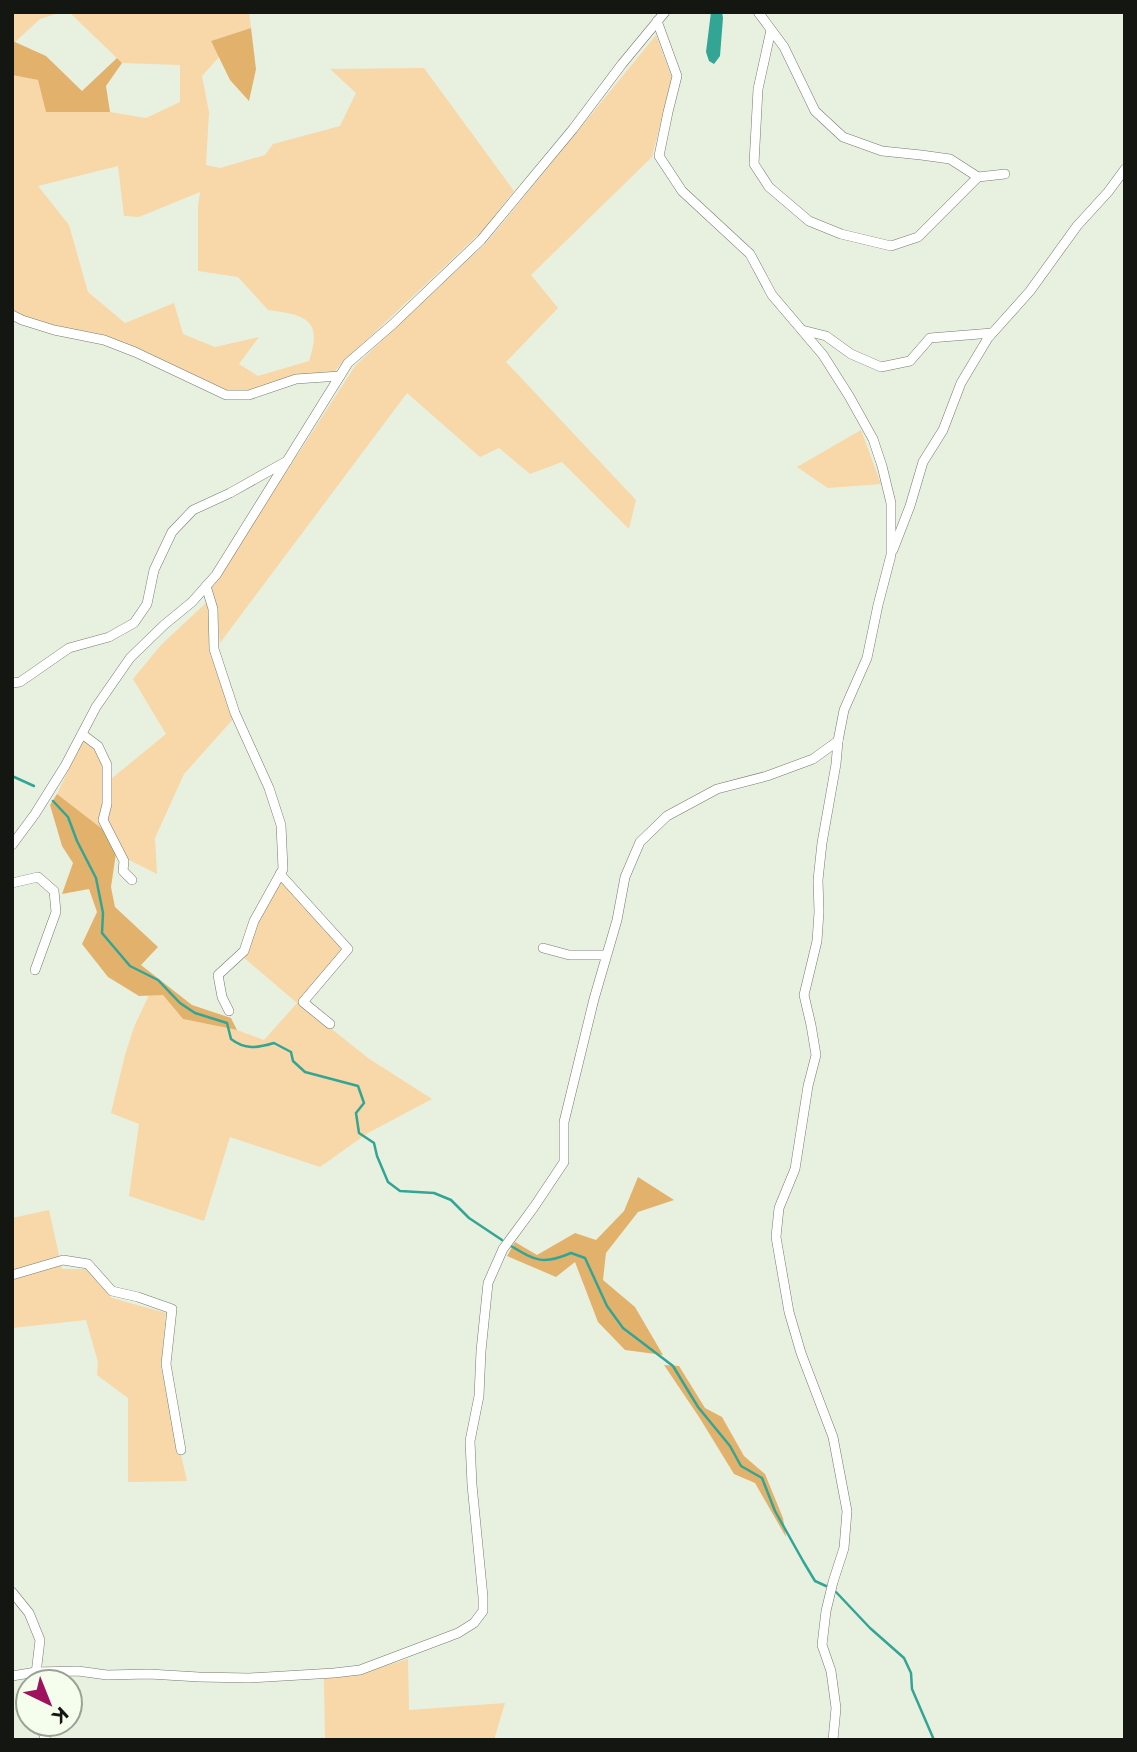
<svg xmlns="http://www.w3.org/2000/svg" width="1137" height="1752" viewBox="0 0 1137 1752" font-family="Montserrat,sans-serif">
  <style>
    .green { fill: #f8d7a9; fill-rule: evenodd }
    .forest { fill: #e2b26d }
    .water { fill: #32a595 }
    .lines { fill: none; stroke-linecap: round; stroke-linejoin: round }
    .stream { stroke: #32a595; stroke-width: 2.5 }
    .minor-casing { stroke: #747b6c; stroke-width: 10 }
    .minor { stroke: #fff; stroke-width: 9 }
  </style>
  <rect width="100%" height="100%" fill="#e8f1df"/>
  <g class="green">
    <polygon points="12,12 62,12 40,19 15,42 12,42"/>
    <path d="M69 12H249L251 28 211 41 219 57 202 76 209 112 206 165 220 168 265 155 273 144 340 126 356 93 330 69 424 68 514 191 483 230 341 364 332 375 249 391H228L63 328 25 318 12 311V75L38 80 47 112H110L146 118 180 102V65L122 63ZM118 166 124 216 139 217 200 192 198 207V271L238 277 268 310C306 315 323 319 309 361L258 376 239 364 259 337 215 347 183 334 174 303 125 323 88 292 69 225 38 186Z"/>
    <polygon points="656,35 672,78 652,157 531,275 558,308 506,362 636,500 629,529 562,462 530,474 499,448 480,457 407,393 220,643 217,608 211,588 355,366 488,241"/>
    <polygon points="861,430 881,484 828,488 797,467"/>
    <polygon points="207,602 210,611 211,651 234,718 184,774 155,838 157,874 123,857 106,822 111,779 166,734 133,679 161,645"/>
    <polygon points="83,740 96,749 104,767 105,831 57,794"/>
    <polygon points="281,878 344,949 298,1002 368,1058 432,1099 368,1133 320,1167 230,1137 204,1221 129,1196 139,1124 111,1113 125,1055 134,1027 149,995 163,995 183,1019 237,1030 264,1040 297,1003 243,957 256,922"/>
    <polygon points="49,1210 62,1269 86,1269 112,1298 166,1313 161,1367 187,1481 128,1482 128,1398 97,1375 98,1362 86,1320 12,1328 12,1218"/>
    <polygon points="408,1659 409,1710 505,1703 494,1740 325,1740 324,1678 362,1673"/>
  </g>
  <g class="forest">
    <polygon points="251,28 256,69 249,101 230,80 211,41"/>
    <polygon points="12,42 15,42 46,56 82,91 117,58 122,63 106,86 110,112 46,112 38,80 12,75"/>
    <polygon points="57,794 105,831 116,853 111,887 115,907 158,947 141,965 192,1005 231,1018 237,1030 183,1019 163,995 139,996 108,977 82,944 97,912 89,889 62,894 73,863 62,846 50,805"/>
    <polygon points="638,1177 674,1200 638,1212 606,1253 603,1280 635,1307 663,1355 625,1350 598,1322 575,1262 556,1277 507,1256 515,1242 537,1255 575,1233 596,1240 624,1211"/>
    <polygon points="664,1365 679,1366 705,1408 722,1417 744,1456 765,1474 783,1518 786,1537 755,1483 734,1474 699,1417"/>
  </g>
  <polygon class="water" points="711,12 722,12 723,18 720,56 714,64 709,61 706,52"/>
  <g class="lines">
    <g class="stream">
      <polyline points="12,776 34,786"/>
      <path d="M53 801 68 817 77 841 96 878 103 913 102 933 130 966 158 980 180 1003 195 1013 227 1023 231 1039C245 1050 257 1048 274 1043L291 1052 293 1061 305 1072 358 1086 364 1103 356 1113 359 1133 374 1143 377 1156 388 1182 400 1191 434 1193 451 1200 469 1218 502 1240"/>
      <path d="M511 1246C536 1261 543 1265 571 1253L585 1258 607 1306 623 1328 673 1366 698 1407 730 1446 741 1466 762 1478 775 1511 803 1561 815 1581 826 1586"/>
      <polyline points="836,1592 870,1628 904,1658 911,1673 912,1689 934,1740"/>
    </g>
    <g class="minor-casing">
      <g id="minor">
        <polyline points="758,12 784,47 815,111 843,137 882,151 921,155 950,159 978,177 1005,174"/>
        <polyline points="657,21 677,76 668,112 659,156 682,191 750,254 772,295 823,355 849,396 873,439 882,466 891,503 891,555 878,605 867,658 844,710 838,741 836,764 822,843 818,880 819,912 817,941 804,995 811,1025 816,1055 808,1086 795,1169 779,1208 776,1237 789,1312 801,1353 833,1437 847,1511 844,1548 833,1582 826,1611 822,1645 831,1671 836,1708 833,1740"/>
        <polyline points="771,30 758,89 754,164 769,187 809,221 841,234 891,246 918,237 978,177"/>
        <polyline points="12,315 22,320 54,330 104,340 135,352 226,395 249,395 296,379 340,376"/>
        <polyline points="802,330 826,336 851,354 881,367 910,361 930,338 992,333"/>
        <polyline points="893,550 910,506 923,462 943,430 961,383 988,338 1030,291 1077,226 1108,192 1125,169"/>
        <polyline points="206,586 213,609 214,649 235,713 269,788 281,825 283,869 254,921 244,951 218,975 222,997 229,1011"/>
        <polyline points="12,683 20,682 69,648 109,637 134,623 147,604 154,570 172,532 193,510 230,493 287,461"/>
        <polyline points="82,734 98,746 107,765 107,804 103,820 124,861 123,871 132,880"/>
        <polyline points="12,845 35,814 65,766 96,707 130,658 164,625 192,602 216,575 348,363 393,324 481,240 573,129 622,64 665,12"/>
        <polyline points="280,874 348,949 303,1002 330,1024"/>
        <polyline points="12,883 38,877 54,891 56,912 35,970"/>
        <polyline points="543,948 569,955 606,955"/>
        <polyline points="12,1275 63,1260 88,1264 112,1291 138,1297 172,1309 166,1364 181,1450"/>
        <polyline points="12,1592 29,1613 40,1640 35,1682"/>
        <polyline points="12,1676 36,1672 78,1671 107,1675 149,1674 199,1677 249,1678 334,1673 360,1670 458,1633 474,1623 483,1611 483,1597 472,1485 470,1441 479,1396 481,1351 488,1283 503,1249 534,1207 564,1162 564,1122 594,999 617,920 625,877 640,842 667,816 717,789 767,776 813,759 838,741"/>
        <polyline points="39,1724 46,1740"/>
      </g>
    </g>
    <use href="#minor" class="minor"/>
  </g>
  <rect width="1137" height="1752" fill="none" stroke="#141711" stroke-width="28"/>
  <g transform="translate(49 1703) rotate(137)"><circle r="33" fill="#f5feed" stroke="#9ba295" stroke-width="2"/>
  <path d="M0-5L12 26L0 18L-12 26Z" fill="#9f125d"/>
  <text y="-10" font-size="19" font-weight="bold" text-anchor="middle" fill="#141711">K</text>
  </g>
</svg>
